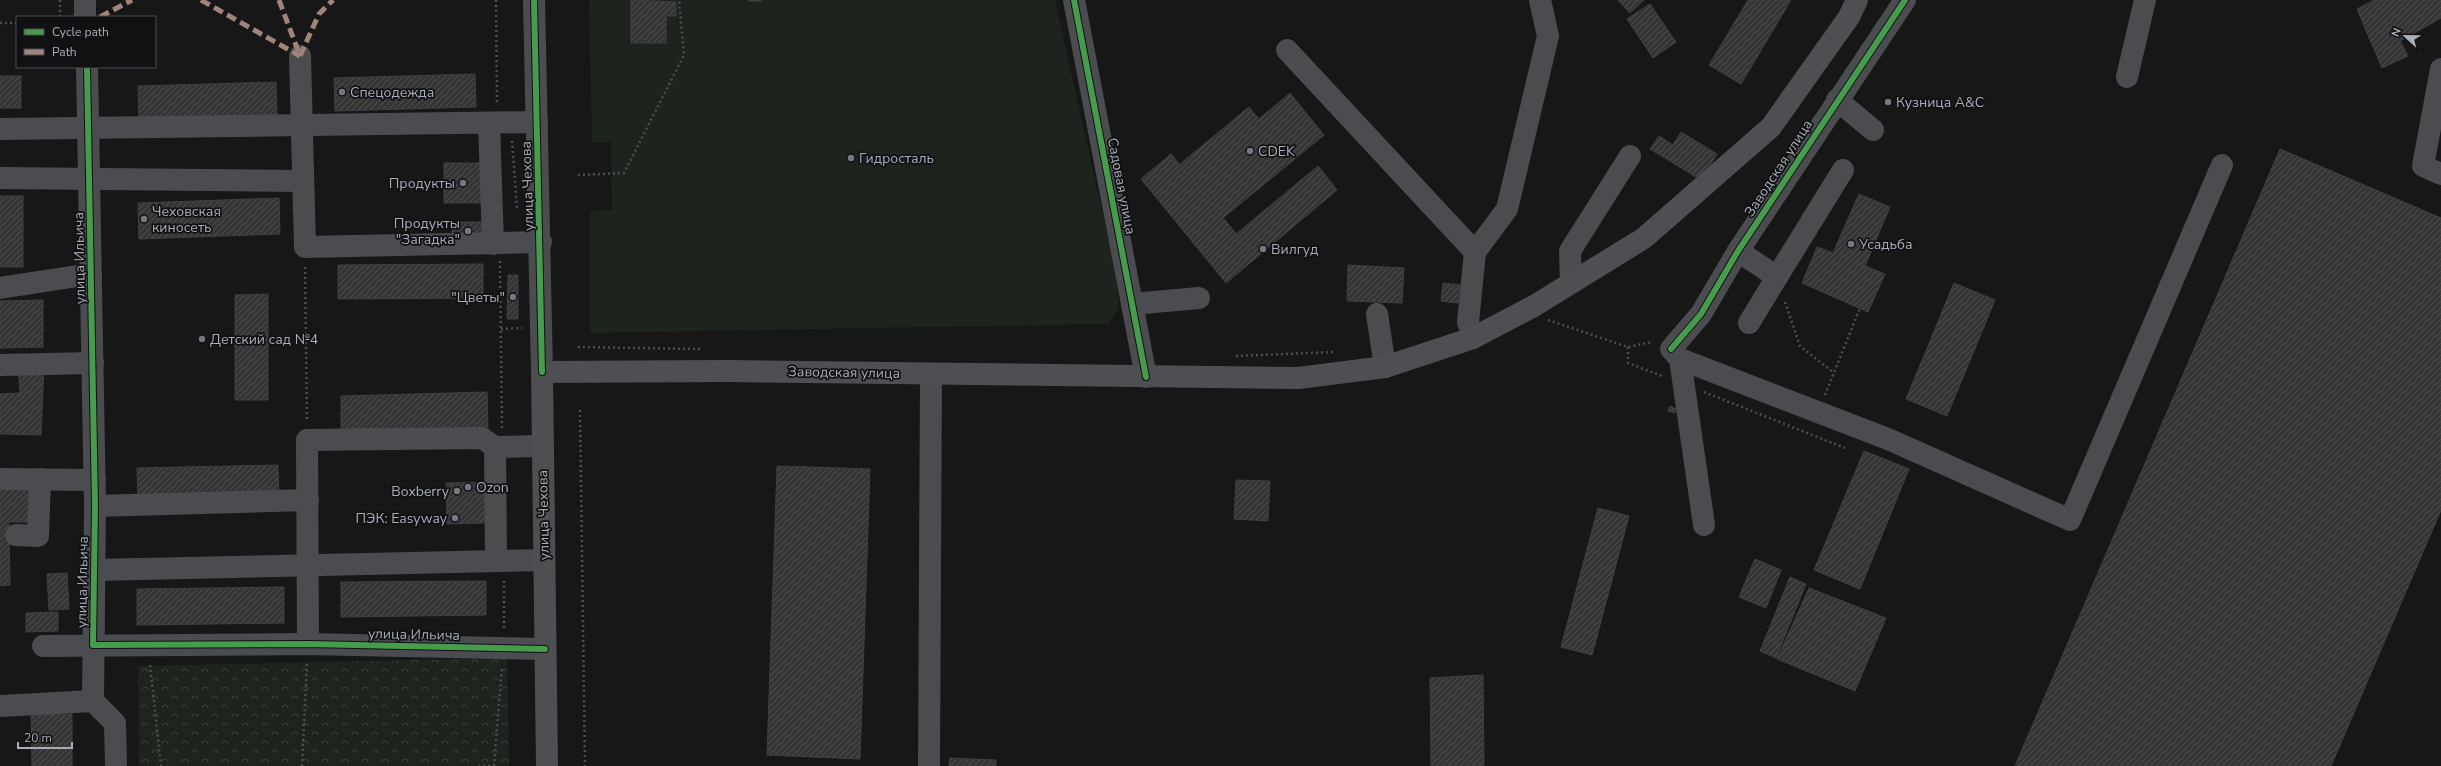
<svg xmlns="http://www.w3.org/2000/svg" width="2441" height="766" viewBox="0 0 2441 766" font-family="'Nunito Sans',sans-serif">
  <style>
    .park { fill: url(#park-crowns) }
    .garden { fill: #1d241e }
    .building { fill: url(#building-hatch); stroke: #3f4043 }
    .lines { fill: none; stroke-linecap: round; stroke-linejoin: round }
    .path { stroke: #4d4e52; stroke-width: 2.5; stroke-dasharray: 2 3; stroke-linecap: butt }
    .minor { stroke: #4b4c50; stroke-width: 22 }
    .major { stroke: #4d4f52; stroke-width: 22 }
    .quiet { stroke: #a18479; stroke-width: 5; stroke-dasharray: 10 5; stroke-linecap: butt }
    .cycleway-casing { stroke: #111113; stroke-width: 8 }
    .cycleway { stroke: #469c4c; stroke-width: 6 }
    .poi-dot { fill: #757880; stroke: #111113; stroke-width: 1.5 }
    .labels { text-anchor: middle; stroke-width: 3.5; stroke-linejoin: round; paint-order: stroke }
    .poi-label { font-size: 14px; fill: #a8adb8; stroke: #111113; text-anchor: start }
    .street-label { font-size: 14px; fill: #a8adb8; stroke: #111113 }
  </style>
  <defs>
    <pattern id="park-crowns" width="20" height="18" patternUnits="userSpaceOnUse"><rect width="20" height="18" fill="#1d241e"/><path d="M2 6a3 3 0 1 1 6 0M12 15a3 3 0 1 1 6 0" fill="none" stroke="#3b413d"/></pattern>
    <pattern id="building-hatch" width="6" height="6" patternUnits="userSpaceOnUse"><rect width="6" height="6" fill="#353536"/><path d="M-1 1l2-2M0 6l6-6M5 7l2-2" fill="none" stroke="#4f5051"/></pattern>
  </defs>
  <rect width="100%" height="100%" fill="#171717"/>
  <polygon class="park" points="507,658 509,766 139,766 138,666"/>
  <polygon class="garden" points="589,0 1055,0 1115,269 1119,307 1109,324 590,333 590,211 612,210 611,142 592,142"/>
  <g class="building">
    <polygon points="631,0 676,2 676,16 666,16 666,43 631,43"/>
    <rect x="749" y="0" width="12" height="1"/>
    <polygon points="1618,0 1644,0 1630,13"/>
    <polygon points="1748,0 1791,0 1741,84 1709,65"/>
    <polygon points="2374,0 2441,0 2441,18 2400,41 2408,56 2382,68 2357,9"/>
    <polygon points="1650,4 1676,42 1653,58 1627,19"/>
    <polygon points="475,74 476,107 335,111 334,78"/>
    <rect x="0" y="76" width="21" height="32"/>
    <polygon points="276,82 277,115 139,118 138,86"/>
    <polygon points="1290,93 1324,135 1223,218 1179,165 1249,107 1259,119"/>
    <polygon points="1681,132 1717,154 1701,180 1650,149 1659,136 1673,145"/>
    <polygon points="2280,149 2441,218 2441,510 2331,766 2015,766"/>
    <polygon points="1171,154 1256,258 1226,283 1141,179"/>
    <rect x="444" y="163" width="38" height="40"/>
    <polygon points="1318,166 1337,190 1256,258 1236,234"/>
    <polygon points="1859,194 1890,207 1865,266 1885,274 1868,312 1802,283 1817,247 1833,253"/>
    <rect x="0" y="196" width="23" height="34"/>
    <polygon points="279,198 280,234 139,239 138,203"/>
    <rect x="452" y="222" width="31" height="18"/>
    <rect x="0" y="230" width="23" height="37"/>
    <polygon points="483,264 483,298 338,299 338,265"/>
    <polygon points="1348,265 1404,268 1402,303 1347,301"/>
    <polygon points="508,275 518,275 518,319 507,319"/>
    <polygon points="1443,283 1460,285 1458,303 1441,301"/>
    <polygon points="1954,283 1995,300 1947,416 1906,399"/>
    <polygon points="268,294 268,400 235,400 235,295"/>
    <polygon points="43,300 43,347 0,348 0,301"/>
    <polygon points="44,364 41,435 0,434 0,394 20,393 18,365"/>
    <polygon points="487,392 488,430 341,433 341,396"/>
    <polygon points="1670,406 1676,409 1675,413 1668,411"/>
    <polygon points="1864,451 1909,469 1860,589 1814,570"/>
    <polygon points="278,465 279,499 138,502 137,468"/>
    <polygon points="777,466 870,469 860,759 767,755"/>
    <polygon points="1236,480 1270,481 1268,521 1234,519"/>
    <polygon points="484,482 485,523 447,524 446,483"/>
    <polygon points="0,489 35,489 35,522 9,522 10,585 0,586"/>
    <polygon points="1598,508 1629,516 1592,655 1561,647"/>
    <polygon points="1755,559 1781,570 1766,608 1739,597"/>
    <polygon points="67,573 69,609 49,610 47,574"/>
    <polygon points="1790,577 1806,584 1776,658 1760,651"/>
    <polygon points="486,581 486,615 341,617 341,582"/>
    <polygon points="284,587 284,623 137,625 137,589"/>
    <polygon points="1809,588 1886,618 1855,691 1777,659"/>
    <polygon points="58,612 58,631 26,632 26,613"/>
    <polygon points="1483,675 1484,766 1431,766 1430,678"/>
    <polygon points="31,714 72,714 72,766 32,766"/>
    <polygon points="950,758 996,760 996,766 949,766"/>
  </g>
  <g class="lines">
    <g class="path">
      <polyline points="496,0 497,104"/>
      <polyline points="60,17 60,0"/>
      <polyline points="0,23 17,23"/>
      <polyline points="512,141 517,208"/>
      <polyline points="578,175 624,173 684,55 679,0"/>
      <polyline points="500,261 502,428"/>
      <polyline points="305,267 307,422"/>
      <polyline points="1785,302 1800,346 1834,373"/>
      <polyline points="1548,320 1628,347 1652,342"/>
      <polyline points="501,329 522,328"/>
      <polyline points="578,347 701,349"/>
      <polyline points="1628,347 1628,363 1662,376"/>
      <polyline points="1236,356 1333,352"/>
      <polyline points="1704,392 1845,448"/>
      <polyline points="1825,395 1860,308"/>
      <polyline points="580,410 585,766"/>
      <polyline points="504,628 504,579"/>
      <polyline points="150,665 161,766"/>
      <polyline points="302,766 307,663"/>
      <polyline points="478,766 494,766"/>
      <polyline points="494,766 502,667"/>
    </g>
    <g class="minor">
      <polyline points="85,0 85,17"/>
      <polyline points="534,0 542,372"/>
      <polyline points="1074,0 1146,377"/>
      <polyline points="1287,50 1475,252"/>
      <polyline points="300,56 305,247 541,242"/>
      <polyline points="87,67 95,506 93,701 115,723 116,766"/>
      <polyline points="2441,69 2423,166 2441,174"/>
      <polyline points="2127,77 2145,0"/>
      <polyline points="1837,100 1873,130"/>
      <polyline points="489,123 493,244"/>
      <polyline points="0,129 537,122"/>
      <polyline points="0,178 302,181"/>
      <polyline points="1738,251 1777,277 1749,323"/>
      <polyline points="1777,277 1843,170"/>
      <polyline points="1571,283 1570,251 1630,156"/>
      <polyline points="0,288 91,274"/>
      <polyline points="1132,304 1199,298"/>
      <polyline points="1377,314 1385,367"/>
      <polyline points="1473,338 1468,322 1475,252 1507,209 1548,36 1540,0"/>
      <polyline points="1680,359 1888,439 2070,520 2222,165"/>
      <polyline points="0,365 93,363"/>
      <polyline points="495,447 496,561"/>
      <polyline points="0,479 95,480"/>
      <polyline points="95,506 308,500"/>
      <polyline points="1704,525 1680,359 1671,349 1701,314 1738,251 1905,0"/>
      <polyline points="16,535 38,536 40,479"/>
      <polyline points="94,570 544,560"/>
      <polyline points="308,644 307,440 482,438 495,447 541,446"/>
      <polyline points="43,646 308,644 545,649"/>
      <polyline points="0,706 93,701"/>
      <polyline points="929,766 931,374"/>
    </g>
    <polyline class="major" points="547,766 542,372 727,371 1298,378 1385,367 1473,338 1534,306 1644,238 1771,127 1849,17 1857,0"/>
    <g class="quiet">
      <polyline points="201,0 300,56"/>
      <polyline points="279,0 300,56 319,14 333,0"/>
      <polyline points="100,17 132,0"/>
    </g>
    <g class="cycleway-casing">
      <g id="cycleway">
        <polyline points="534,0 542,372"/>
        <polyline points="1074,0 1146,377"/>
        <polyline points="87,67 95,506 93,645 308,644 545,649"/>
        <polyline points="1671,349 1701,314 1738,251 1905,0"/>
      </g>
    </g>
    <use href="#cycleway" class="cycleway"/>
  </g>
  <g class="poi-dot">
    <circle cx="342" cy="92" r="4"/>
    <circle cx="1888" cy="102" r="4"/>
    <circle cx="1250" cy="151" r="4"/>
    <circle cx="851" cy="158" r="4"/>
    <circle cx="463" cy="183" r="4"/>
    <circle cx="144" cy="219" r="4"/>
    <circle cx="468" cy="231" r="4"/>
    <circle cx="1851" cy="244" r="4"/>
    <circle cx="1263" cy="249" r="4"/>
    <circle cx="513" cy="297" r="4"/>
    <circle cx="202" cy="339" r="4"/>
    <circle cx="468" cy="487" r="4"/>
    <circle cx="457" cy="491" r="4"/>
    <circle cx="455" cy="518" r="4"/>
  </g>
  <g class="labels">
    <g class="poi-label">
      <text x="350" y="97">Спецодежда</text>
      <text x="1896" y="107">Кузница А&amp;С</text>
      <text x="1258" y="156">CDEK</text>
      <text x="859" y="163">Гидросталь</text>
      <text x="455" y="188" text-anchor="end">Продукты</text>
      <text x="152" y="216">Чеховская<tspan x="152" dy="16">киносеть</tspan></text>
      <text x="460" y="228" text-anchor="end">Продукты<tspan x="460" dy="16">"Загадка"</tspan></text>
      <text x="1859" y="249">Усадьба</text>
      <text x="1271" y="254">Вилгуд</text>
      <text x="505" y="302" text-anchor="end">"Цветы"</text>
      <text x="210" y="344">Детский сад №4</text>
      <text x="476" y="492">Ozon</text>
      <text x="449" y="496" text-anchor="end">Boxberry</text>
      <text x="447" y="523" text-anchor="end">ПЭК: Easyway</text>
    </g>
    <g class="street-label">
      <text transform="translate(1778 168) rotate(-57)" y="5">Заводская улица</text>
      <text transform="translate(527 186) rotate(-92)" y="5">улица Чехова</text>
      <text transform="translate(1122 186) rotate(79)" y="5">Садовая улица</text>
      <text transform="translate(79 258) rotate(-91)" y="5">улица Ильича</text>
      <text transform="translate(844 372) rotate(1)" y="5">Заводская улица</text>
      <text transform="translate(543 515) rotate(-91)" y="5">улица Чехова</text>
      <text transform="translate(82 582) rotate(-89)" y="5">улица Ильича</text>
      <text transform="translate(414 634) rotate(1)" y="5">улица Ильича</text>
    </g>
  </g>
  <rect x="16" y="16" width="140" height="52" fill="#111113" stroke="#4d4f55"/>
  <rect x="24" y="29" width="20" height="6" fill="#469c4c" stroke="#4d4f55"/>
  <text x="52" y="36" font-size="12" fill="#a8adb8">Cycle path</text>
  <rect x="24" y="49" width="20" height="6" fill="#a18479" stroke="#4d4f55"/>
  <text x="52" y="56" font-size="12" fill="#a8adb8">Path</text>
  <g transform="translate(2405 36) rotate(292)" stroke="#111113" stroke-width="3" paint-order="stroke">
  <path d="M0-3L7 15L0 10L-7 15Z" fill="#a8adb8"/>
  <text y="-6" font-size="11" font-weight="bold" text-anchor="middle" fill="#a8adb8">N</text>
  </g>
  <path d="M18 742v6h54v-6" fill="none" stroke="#a8adb8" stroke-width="2"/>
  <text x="24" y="742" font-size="12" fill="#a8adb8" stroke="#111113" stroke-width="3" paint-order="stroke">20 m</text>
</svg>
